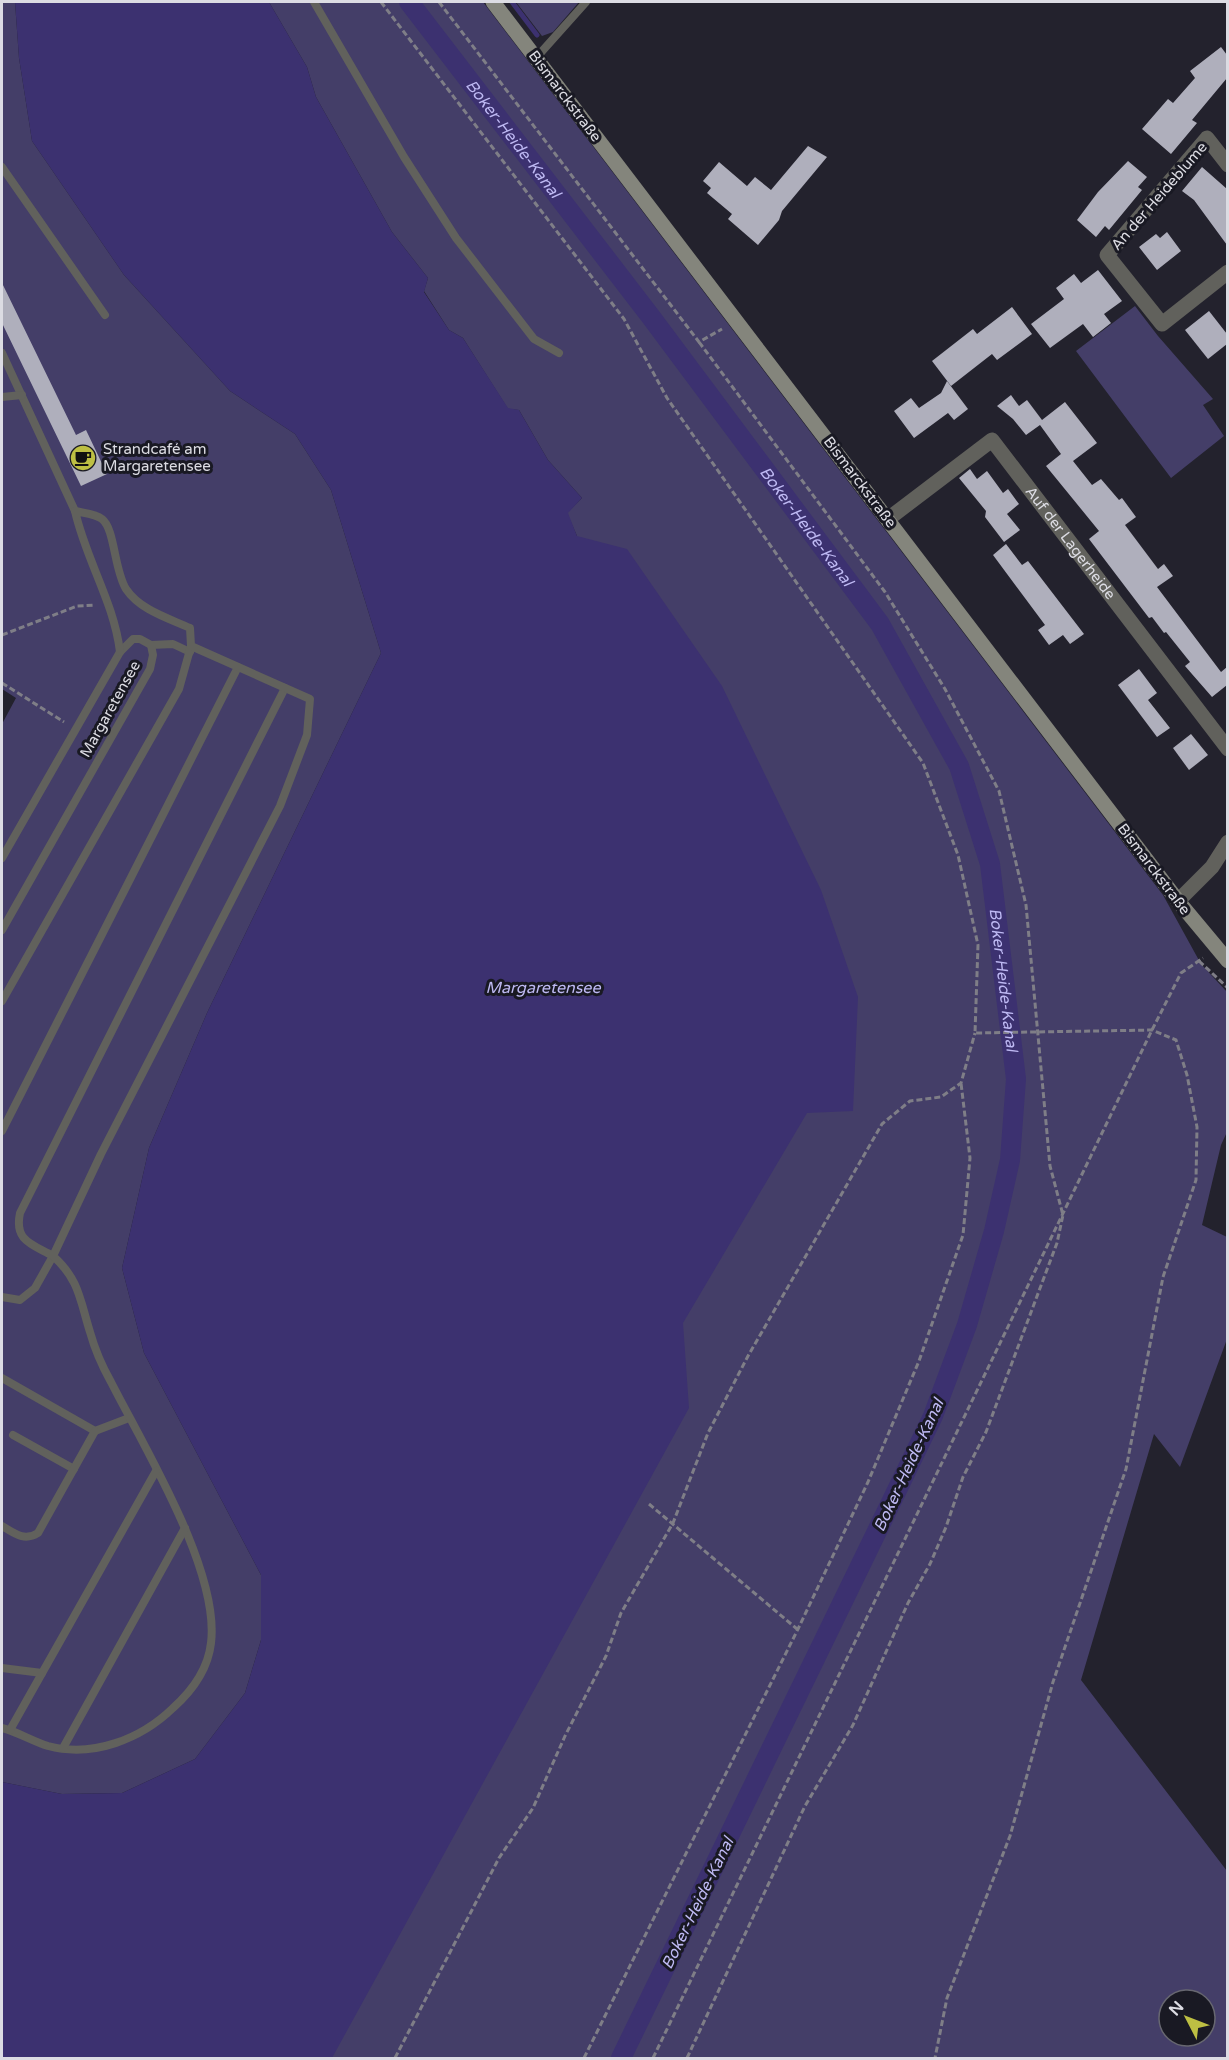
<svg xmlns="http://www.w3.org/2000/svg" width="1229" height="2060" viewBox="0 0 1229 2060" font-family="'Varela Round',sans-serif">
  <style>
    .green { fill: #443e68; fill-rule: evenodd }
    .water { fill: #3c3170 }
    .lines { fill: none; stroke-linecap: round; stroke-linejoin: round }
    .stream { stroke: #3c3170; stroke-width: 5 }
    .canal { stroke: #3c3170; stroke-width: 20 }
    .building { fill: #afafbc }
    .path { stroke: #7f7e87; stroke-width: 3; stroke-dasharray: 6 3; stroke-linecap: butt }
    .service { stroke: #61615c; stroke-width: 8 }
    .minor { stroke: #61615c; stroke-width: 15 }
    .secondary { stroke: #84857c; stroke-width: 15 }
    .labels { text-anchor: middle; stroke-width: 6; stroke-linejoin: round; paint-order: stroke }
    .street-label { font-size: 15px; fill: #dcdce3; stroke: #191923 }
    .poi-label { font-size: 15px; fill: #dcdce3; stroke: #191923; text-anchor: start }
    .water-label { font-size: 16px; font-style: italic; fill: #beb9f3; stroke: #191923 }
  </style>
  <rect width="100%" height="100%" fill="#23222d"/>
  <g class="green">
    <polygon points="2,2 15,2 19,58 32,141 124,275 230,391 295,434 331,490 381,653 207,1013 149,1148 122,1268 144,1353 261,1575 261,1640 245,1693 195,1759 122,1793 62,1794 2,1782 2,724 16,698 2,689"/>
    <path d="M269 2H483L1163 895 1201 964 1227 992V1132L1221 1145 1202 1225 1227 1237V1339L1180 1467 1154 1434 1081 1680 1227 1871V2058H216L577 536 567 513 582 498 548 460 519 410 508 409 463 338 449 330 424 291 428 278 392 232 316 97 307 67ZM1169 2000H1205V2036H1169Z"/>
    <polygon points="516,2 579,2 553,32 542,36"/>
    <polygon points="1135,306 1158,336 1213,399 1203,405 1224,436 1171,478 1076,351"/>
  </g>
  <polygon class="water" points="15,2 269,2 307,67 316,97 392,232 428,278 424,292 449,330 463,338 508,408 519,410 548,460 582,498 568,513 577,536 627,549 722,686 821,890 858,997 853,1111 807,1113 683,1323 689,1408 332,2058 2,2058 2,1782 62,1794 122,1793 195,1759 245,1693 261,1640 261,1575 144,1353 122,1268 149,1148 207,1013 381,653 331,490 295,434 230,391 124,275 32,141 19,58"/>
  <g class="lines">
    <polyline class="stream" points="512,2 537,35"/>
    <path class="canal" id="s1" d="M409 2 651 317 880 624 959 766 990 864 1016 1079 1010 1160 994 1231 967 1325 933 1416 621 2058"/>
  </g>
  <g class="building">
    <polygon points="1221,47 1227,55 1227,78 1192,120 1197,123 1171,154 1142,129 1168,99 1173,103 1195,78 1190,71"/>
    <polygon points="808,146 827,157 782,211 779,220 758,245 728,219 732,214 707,193 711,188 703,181 719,162 747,186 755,177 771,190"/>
    <polygon points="1128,161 1147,177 1138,187 1142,190 1109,230 1105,226 1096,237 1077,220 1098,192"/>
    <polygon points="1202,167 1227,189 1227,245 1194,200 1182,191"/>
    <polygon points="1167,232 1181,251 1157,270 1139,247 1156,234 1160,238"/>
    <polygon points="1098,270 1122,301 1104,314 1111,323 1093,337 1083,324 1050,348 1031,324 1064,299 1056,288 1074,274 1081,283"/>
    <polygon points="2,283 76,435 86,430 107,474 81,486 2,323"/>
    <polygon points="1012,307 1032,334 997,360 992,354 951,386 932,361 973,329 977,334"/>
    <polygon points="1209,311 1227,334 1227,344 1208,359 1185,330"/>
    <polygon points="947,381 968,409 954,420 948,413 914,438 894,411 911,398 919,408 941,393"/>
    <polygon points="1011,395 1019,406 1027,400 1042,420 1065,402 1097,443 1073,461 1092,485 1101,479 1119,500 1122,498 1136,517 1125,525 1158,569 1164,564 1173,576 1157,587 1221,672 1227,667 1227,685 1212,697 1185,666 1190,662 1166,632 1164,633 1152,617 1149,618 1089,539 1099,531 1046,466 1061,454 1040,425 1026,435 1013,419 997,406"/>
    <polygon points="970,469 977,479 987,471 1003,493 1008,489 1019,504 1007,514 1020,530 1004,542 985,517 986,511 959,478"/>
    <polygon points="1006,544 1022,565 1028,561 1084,634 1070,644 1063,635 1049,645 1038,630 1045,625 993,555"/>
    <polygon points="1139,669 1157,693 1148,700 1170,728 1157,737 1118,685"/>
    <polygon points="1191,734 1208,755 1189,770 1173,748"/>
  </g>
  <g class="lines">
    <g class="path">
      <polyline points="381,2 624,319 667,398 923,763 958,855 978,945 975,1033 1152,1030 1176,1040 1187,1075 1197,1127 1196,1180 1163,1277 1126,1469 1053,1682 1010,1836 947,1998 935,2058"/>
      <polyline points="439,2 699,342 722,329"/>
      <polyline points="2,635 77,606 95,605"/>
      <polyline points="2,683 64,722"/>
      <polyline points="1199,961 1228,988"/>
      <polyline points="649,1504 797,1629"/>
      <polyline points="395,2058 499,1858 533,1808 565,1736 606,1656 621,1613 673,1523 708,1433 748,1356 882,1124 910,1101 941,1097 961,1083 975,1033"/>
      <polyline points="584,2058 798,1629 868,1482 919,1361 963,1235 970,1158 961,1083"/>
      <polyline points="653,2058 1152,1030 1181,973 1203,958"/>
      <polyline points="687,2058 805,1806 853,1725 908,1603 930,1564 946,1527 963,1477 986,1432 1057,1243 1063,1215 1050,1166 1026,905 999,791 945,689 885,592 699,342"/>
    </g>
    <g class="service">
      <polyline points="314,2 404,157 456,238 534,339 559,353"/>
      <polyline points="536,58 586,2"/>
      <polyline points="2,167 105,315"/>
      <polyline points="2,353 75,511"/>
      <polyline points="2,397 22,395"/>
      <polyline points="151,645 173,644 190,652"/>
      <polyline points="2,858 120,652 133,639 140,639 151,645 153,655 150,669 2,930"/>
      <polyline points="2,1001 179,689 191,646"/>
      <polyline points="2,1131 238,667"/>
      <path d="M2 1297 20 1300 35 1288 53 1256C32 1244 14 1241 20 1213L285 688"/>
      <polyline points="2,1378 95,1431 129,1418"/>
      <polyline points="13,1435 74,1469"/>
      <path d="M2 1526C14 1533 24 1542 38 1533L95 1431"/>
      <polyline points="2,1668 42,1673"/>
      <path d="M2 1728C18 1732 32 1741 48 1746 93 1758 141 1739 173 1708 192 1691 208 1669 211 1643 220 1571 144 1447 111 1382 102 1366 95 1350 90 1332 80 1300 79 1279 53 1256L101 1154 280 806 307 735 310 699 191 646 190 628C168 618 140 610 126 589 114 570 115 529 102 519 96 514 83 513 75 511 86 560 114 602 120 652"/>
      <polyline points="10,1730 156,1471"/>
      <polyline points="63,1748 185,1528"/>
    </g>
    <g class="minor">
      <polyline points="1228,165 1207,138 1107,255 1162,324 1228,272"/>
      <path id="s2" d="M888 519 992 440 1228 749"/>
      <polyline points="1178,901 1212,867 1228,842"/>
    </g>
    <polyline class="secondary" points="493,2 1178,901 1228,961"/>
  </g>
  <defs>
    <g id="cafe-disc" transform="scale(1.35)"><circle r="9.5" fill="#bdbf43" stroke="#191923"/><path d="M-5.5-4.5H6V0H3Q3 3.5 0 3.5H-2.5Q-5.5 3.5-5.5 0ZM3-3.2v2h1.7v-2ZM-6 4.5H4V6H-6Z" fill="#111"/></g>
  </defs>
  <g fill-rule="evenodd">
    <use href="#cafe-disc" x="83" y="458"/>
  </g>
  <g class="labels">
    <g class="street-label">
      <text transform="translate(565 96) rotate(53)" y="5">Bismarckstraße</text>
      <text transform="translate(1159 196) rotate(-49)" y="5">An der Heideblume</text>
      <text transform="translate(860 482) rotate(53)" y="5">Bismarckstraße</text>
      <text dy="5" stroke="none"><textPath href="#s2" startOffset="260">Auf der Lagerheide</textPath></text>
      <text transform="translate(110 709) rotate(-61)" y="5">Margaretensee</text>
      <text transform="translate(1154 869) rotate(53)" y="5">Bismarckstraße</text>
    </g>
    <g class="poi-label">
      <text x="103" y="454">Strandcafé am<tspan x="103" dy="17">Margaretensee</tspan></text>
    </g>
    <g class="water-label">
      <text dy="6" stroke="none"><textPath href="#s1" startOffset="172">Boker-Heide-Kanal</textPath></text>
      <text dy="6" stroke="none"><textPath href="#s1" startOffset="658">Boker-Heide-Kanal</textPath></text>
      <text dy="6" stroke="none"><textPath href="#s1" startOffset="1162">Boker-Heide-Kanal</textPath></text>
      <text x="543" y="993">Margaretensee</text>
      <text transform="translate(908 1465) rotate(-65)" y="6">Boker-Heide-Kanal</text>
      <text transform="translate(697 1903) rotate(-64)" y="6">Boker-Heide-Kanal</text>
    </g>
  </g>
  <rect width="1229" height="2060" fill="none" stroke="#dcdce3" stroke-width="6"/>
  <g transform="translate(1187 2018) rotate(312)"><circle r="28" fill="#191923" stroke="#676770" stroke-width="1.5"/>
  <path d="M0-4.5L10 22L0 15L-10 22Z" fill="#bdbf43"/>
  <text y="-9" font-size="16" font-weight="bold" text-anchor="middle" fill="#dcdce3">N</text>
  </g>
</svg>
